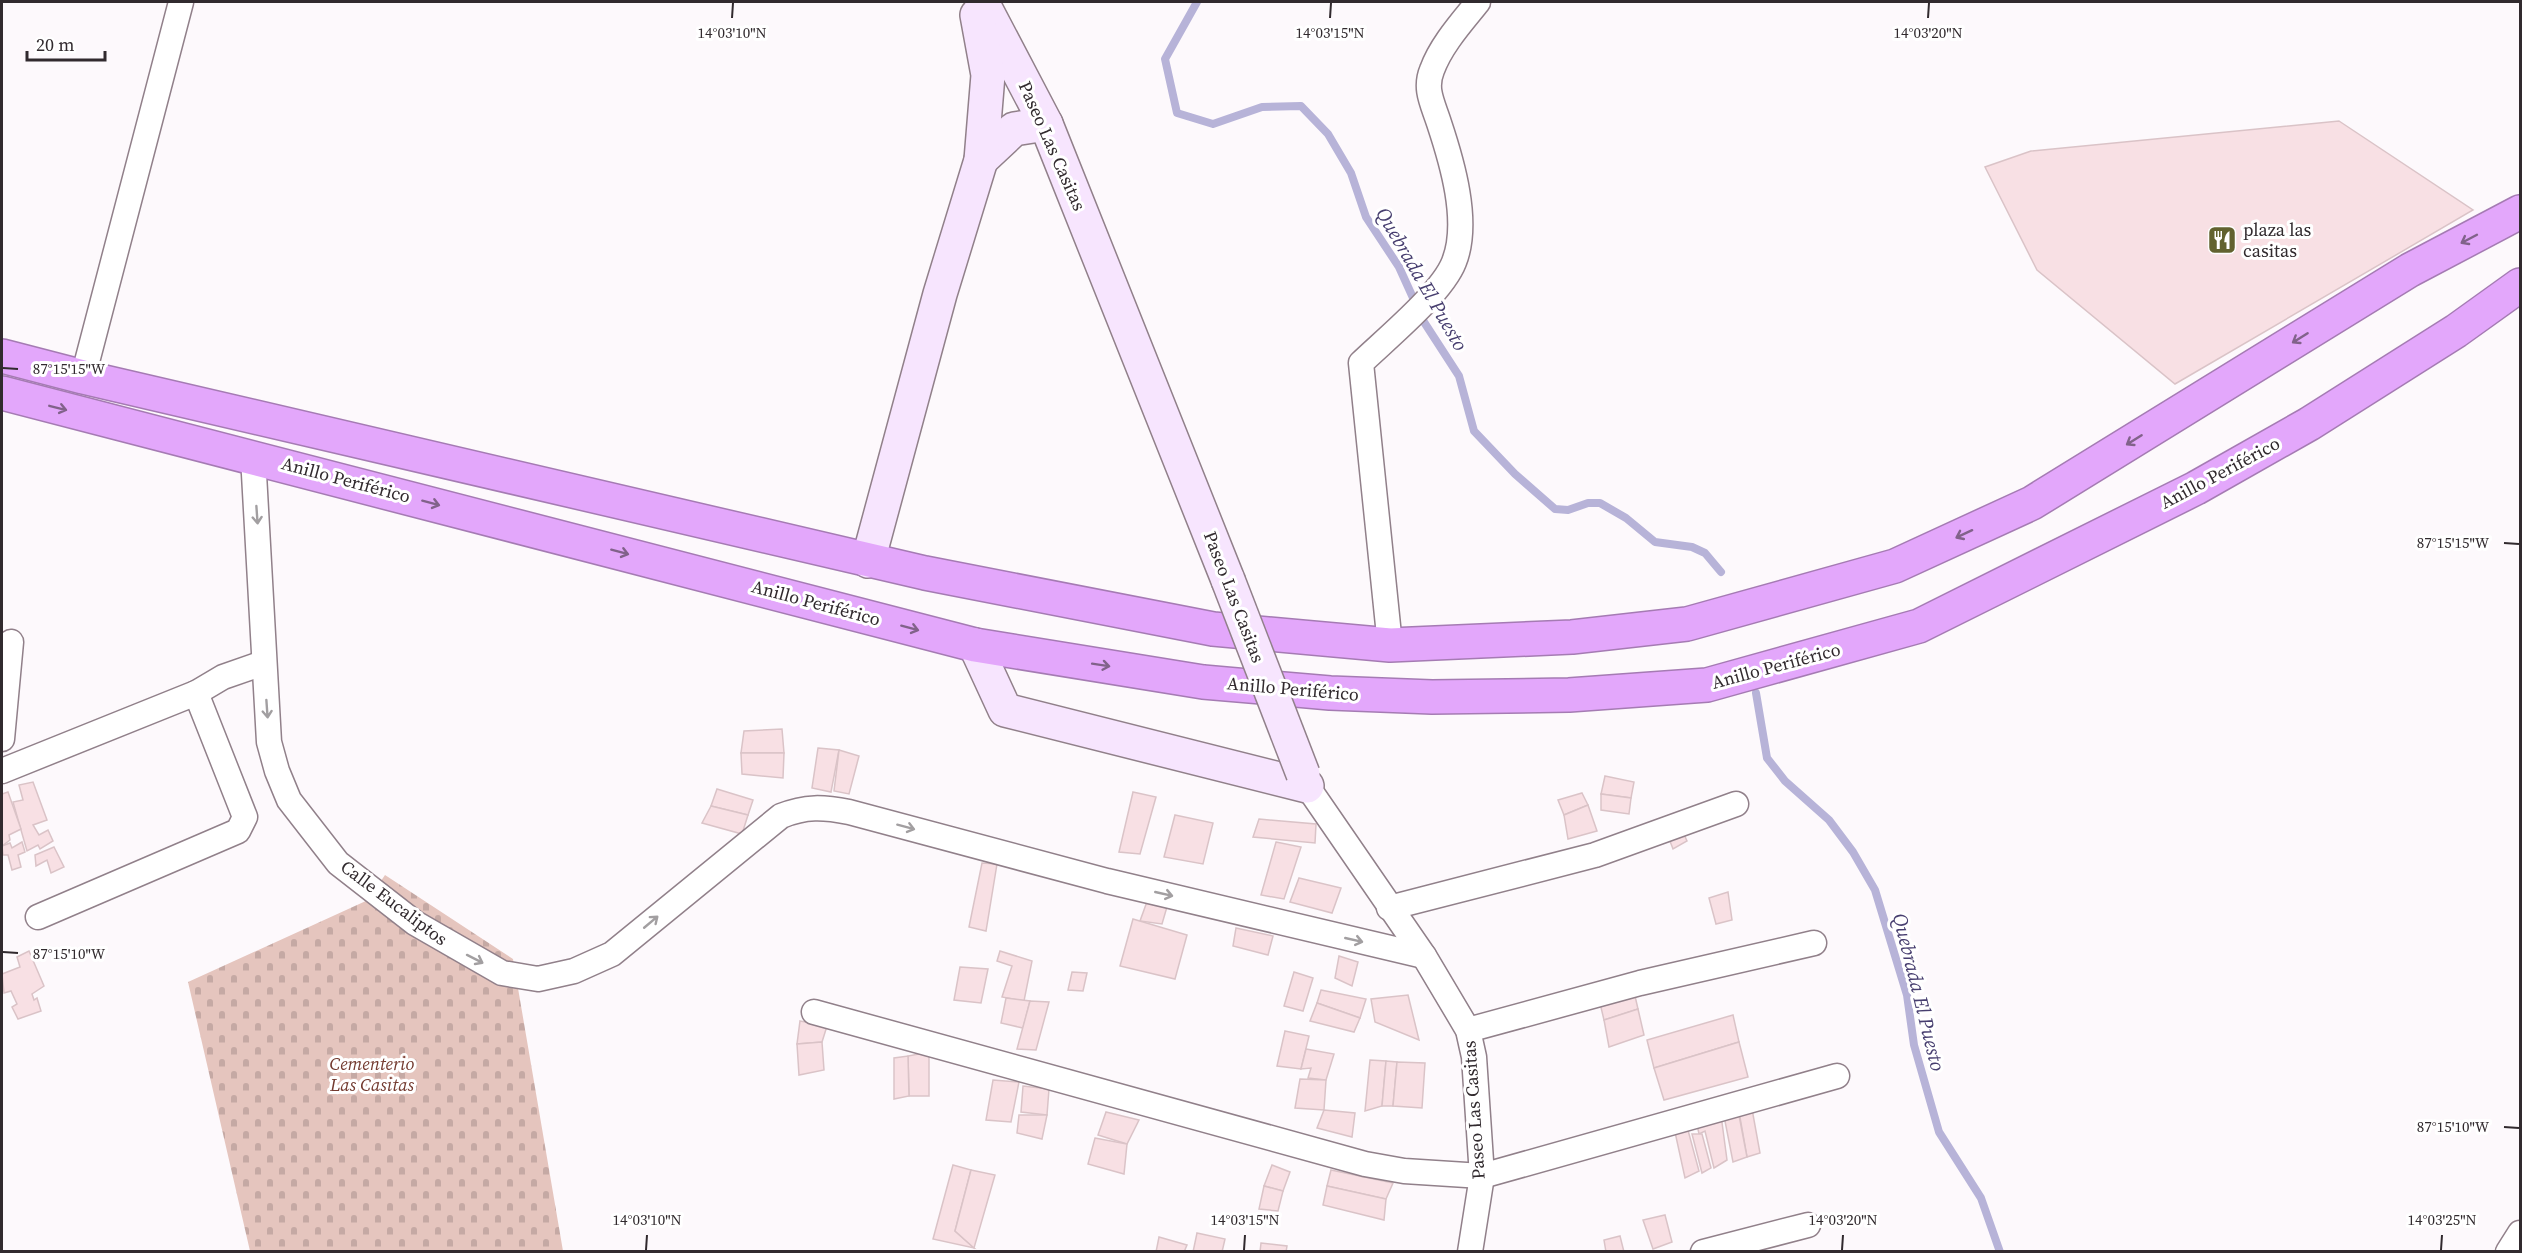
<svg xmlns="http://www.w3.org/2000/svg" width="2522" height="1253" viewBox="0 0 2522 1253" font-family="'Source Serif 4',serif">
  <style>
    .cemetery { fill: url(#cemetery-stones) }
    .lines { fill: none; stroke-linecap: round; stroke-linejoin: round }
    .stream { stroke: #b7b3d8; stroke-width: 8 }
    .building { fill: #f8e0e4; stroke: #dac3c7; stroke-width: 1.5 }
    .street-casing { stroke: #91808a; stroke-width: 27 }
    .secondary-casing { stroke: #91808a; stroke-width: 36 }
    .highway-casing { stroke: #a57bb3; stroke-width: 36 }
    .street { stroke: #fff; stroke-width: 24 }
    .secondary { stroke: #f7e5fe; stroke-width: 33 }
    .highway { stroke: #e3a7fb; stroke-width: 33 }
    .secondary-bridge-casing { stroke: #91808a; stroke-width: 36; stroke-linecap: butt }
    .secondary-bridge { stroke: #f7e5fe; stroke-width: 33 }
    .oneway { stroke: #81628a }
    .oneway2 { stroke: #a29fa1 }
    .ticks { fill: none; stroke: #312a2e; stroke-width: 2 }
    .labels { text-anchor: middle; stroke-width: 6; stroke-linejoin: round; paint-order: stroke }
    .street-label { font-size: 18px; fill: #312a2e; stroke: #fff }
    .poi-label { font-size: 18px; fill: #312a2e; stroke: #fff; text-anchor: start }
    .park-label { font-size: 18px; font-style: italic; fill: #733a2f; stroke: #fff }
    .water-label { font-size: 20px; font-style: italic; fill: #473e6f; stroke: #fff }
    .ticks-label { font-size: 15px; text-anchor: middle; fill: #312a2e; stroke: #fff; stroke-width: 6; stroke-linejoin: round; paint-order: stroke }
  </style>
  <defs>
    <pattern id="cemetery-stones" width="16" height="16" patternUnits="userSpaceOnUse" patternTransform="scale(1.5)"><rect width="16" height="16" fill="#e5c5be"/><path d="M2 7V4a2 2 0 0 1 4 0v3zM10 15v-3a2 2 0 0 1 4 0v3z" fill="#c5a9a4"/></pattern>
  </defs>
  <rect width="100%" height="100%" fill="#fdf9fc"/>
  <polygon class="cemetery" points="385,875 513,959 563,1251 250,1251 188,982 368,900"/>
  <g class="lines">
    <g class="stream">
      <polyline points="1197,2 1165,59 1177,113 1213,124 1262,107 1301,106 1328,134 1351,173 1366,217 1399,267 1424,322 1459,376 1474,431 1515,474 1555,509 1568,510 1588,503 1600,503 1626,518 1655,542 1692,547 1705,553 1721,572"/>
      <polyline points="1756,693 1767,758 1785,781 1829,820 1853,852 1875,890 1907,995 1914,1045 1939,1132 1981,1198 2000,1252"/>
    </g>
  </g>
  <g class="building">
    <polygon points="2339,121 2473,210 2175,384 2037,270 1985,167 2031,151"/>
    <polygon points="782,729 784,753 741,753 744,731"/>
    <polygon points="818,748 839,750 831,792 812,788"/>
    <polygon points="839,750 859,756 849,794 834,791"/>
    <polygon points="741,753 784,753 783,778 742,774"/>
    <polygon points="1605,776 1634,782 1631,798 1601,794"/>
    <polygon points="33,782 47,820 33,825 39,835 48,830 53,841 40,849 38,845 27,851 13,802 23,800 19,785"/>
    <polygon points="717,789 753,800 748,815 711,806"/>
    <polygon points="8,792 21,829 9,835 10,840 2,846 2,794"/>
    <polygon points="1133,792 1156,797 1140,854 1119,852"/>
    <polygon points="1582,793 1588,805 1564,815 1558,800"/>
    <polygon points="1601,794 1631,798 1629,814 1601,810"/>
    <polygon points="1588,805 1597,831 1568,839 1564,815"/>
    <polygon points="711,806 748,815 742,834 702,823"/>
    <polygon points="1175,815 1213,823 1203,864 1164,857"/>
    <polygon points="1259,819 1316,824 1315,843 1253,837"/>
    <polygon points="1682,830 1687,841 1673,849 1668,836"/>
    <polygon points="22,842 25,852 18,855 21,867 12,870 8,855 3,855 2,846 10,843 12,848"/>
    <polygon points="1276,842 1301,847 1284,899 1261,895"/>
    <polygon points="54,847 64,867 51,873 47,860 36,866 35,855"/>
    <polygon points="982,863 997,864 986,931 969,927"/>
    <polygon points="1299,878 1341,888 1332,913 1290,902"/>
    <polygon points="1728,892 1732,920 1716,924 1709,898"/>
    <polygon points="1149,896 1169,900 1162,924 1140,921"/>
    <polygon points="1133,919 1187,935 1175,979 1120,966"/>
    <polygon points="1236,928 1273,936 1268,955 1233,946"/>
    <polygon points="29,951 44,986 32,994 34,1000 37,998 41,1011 18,1019 12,1007 17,1004 11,991 4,993 2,974 20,967 17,957"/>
    <polygon points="1000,951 1032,961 1024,1001 1002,997 1012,966 997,961"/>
    <polygon points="1339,956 1358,962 1352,986 1335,978"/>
    <polygon points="960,967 988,969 981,1003 954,1000"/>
    <polygon points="1072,972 1087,973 1083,991 1068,990"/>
    <polygon points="1294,972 1313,978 1303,1011 1284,1006"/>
    <polygon points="1633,987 1638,1009 1604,1020 1599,999"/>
    <polygon points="1321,990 1366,999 1360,1018 1317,1003"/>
    <polygon points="1408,995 1419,1040 1375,1022 1371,999"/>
    <polygon points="1006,998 1030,1001 1023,1028 1001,1023"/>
    <polygon points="1030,1001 1049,1002 1036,1050 1017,1049"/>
    <polygon points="1317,1003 1360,1018 1354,1032 1310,1021"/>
    <polygon points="1638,1009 1644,1035 1609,1047 1604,1020"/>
    <polygon points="1733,1015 1739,1042 1654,1068 1647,1040"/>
    <polygon points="800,1021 827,1026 822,1042 797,1044"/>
    <polygon points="1285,1031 1309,1036 1301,1069 1277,1066"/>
    <polygon points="822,1042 824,1070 799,1075 797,1044"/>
    <polygon points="1739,1042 1748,1077 1664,1100 1654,1068"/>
    <polygon points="1306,1049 1334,1054 1326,1080 1308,1078 1311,1068 1301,1069"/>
    <polygon points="929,1052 929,1096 909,1096 908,1056"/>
    <polygon points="908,1056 909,1096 894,1099 894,1058"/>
    <polygon points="1370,1060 1386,1061 1382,1106 1365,1111"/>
    <polygon points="1386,1061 1397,1062 1393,1106 1382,1106"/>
    <polygon points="1397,1062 1425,1063 1422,1108 1393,1106"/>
    <polygon points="1300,1079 1326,1080 1324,1110 1295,1108"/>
    <polygon points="993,1080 1019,1082 1011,1122 986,1120"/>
    <polygon points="1023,1086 1049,1089 1047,1115 1021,1112"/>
    <polygon points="1752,1109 1760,1153 1747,1157 1739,1112"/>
    <polygon points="1324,1110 1355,1113 1352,1137 1317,1128"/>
    <polygon points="1738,1110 1747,1157 1733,1162 1724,1116"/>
    <polygon points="1106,1112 1139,1120 1127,1144 1098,1135"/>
    <polygon points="1019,1115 1047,1115 1042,1139 1017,1133"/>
    <polygon points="1721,1115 1727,1160 1714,1168 1705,1131 1699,1134 1696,1120"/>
    <polygon points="1685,1119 1699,1171 1685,1178 1673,1123"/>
    <polygon points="1692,1134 1702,1134 1711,1168 1702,1173"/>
    <polygon points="1095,1138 1127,1144 1124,1174 1088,1164"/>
    <polygon points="953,1165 971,1170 955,1231 974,1248 933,1239"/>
    <polygon points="1272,1165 1290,1172 1283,1191 1264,1186"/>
    <polygon points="971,1170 995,1175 974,1248 955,1231"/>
    <polygon points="1331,1170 1393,1183 1386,1199 1327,1186"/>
    <polygon points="1264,1186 1283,1191 1278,1211 1259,1209"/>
    <polygon points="1327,1186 1386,1199 1384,1220 1323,1205"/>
    <polygon points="1665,1215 1672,1242 1653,1249 1643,1220"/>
    <polygon points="1197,1233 1225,1239 1222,1252 1193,1252"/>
    <polygon points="1620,1236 1624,1252 1606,1252 1604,1240"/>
    <polygon points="1159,1237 1187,1245 1184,1252 1156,1252"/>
    <polygon points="1261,1243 1287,1246 1286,1252 1260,1252"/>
  </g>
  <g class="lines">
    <g class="street-casing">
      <g id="street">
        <polyline points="83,377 181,2"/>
        <path d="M253 456 269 742 277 771 289 800 338 863 415 923 502 973 538 979 574 971 612 954 781 816C806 806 823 807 849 812L1107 881 1424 956"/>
        <path d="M1390 645 1361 363C1387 338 1442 293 1454 262 1470 222 1452 162 1439 123 1433 104 1424 89 1432 70 1441 45 1462 22 1478 2"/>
        <polyline points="2,739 11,642"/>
        <polyline points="2,771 196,693 223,677 263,663"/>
        <polyline points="1303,774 1307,786 1424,956 1468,1030 1474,1057 1482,1176 1470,1252"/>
        <polyline points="1389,908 1595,855 1736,804"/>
        <polyline points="38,917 238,831 245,817 196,693"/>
        <polyline points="814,1012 1365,1164 1404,1171 1482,1176 1837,1076"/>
        <polyline points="1468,1030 1640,983 1814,943"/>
        <polyline points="1703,1252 1808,1225"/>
        <polyline points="2508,1252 2520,1233"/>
      </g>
    </g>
    <g class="secondary-casing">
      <g id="secondary">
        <polyline points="982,2 1046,124 1228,580"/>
        <polyline points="981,160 1014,129 1046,124"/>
        <polyline points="868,561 940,294 981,160 988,75 977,15"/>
        <polyline points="975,645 1005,710 1307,786"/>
      </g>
    </g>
    <g class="highway-casing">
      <g id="highway">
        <polyline points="2,356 83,377 925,573 1213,629 1390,645 1572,637 1687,624 1895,566 2032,503 2410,270 2520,212"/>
        <polyline points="2,393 975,645 1203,682 1330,693 1432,697 1569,695 1707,685 1919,626 2196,488 2309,424 2456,331 2520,285"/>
      </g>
    </g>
    <use href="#street" class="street"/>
    <use href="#secondary" class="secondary"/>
    <use href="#highway" class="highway"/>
    <g class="secondary-bridge-casing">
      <polyline id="secondary-bridge" points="1228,580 1303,774"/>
    </g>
    <use href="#secondary-bridge" class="secondary-bridge"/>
  </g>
  <defs><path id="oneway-shaft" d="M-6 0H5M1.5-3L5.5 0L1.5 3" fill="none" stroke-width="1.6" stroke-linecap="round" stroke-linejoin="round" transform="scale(1.5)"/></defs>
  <g class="oneway">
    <use href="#oneway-shaft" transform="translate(2469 239) rotate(152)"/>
    <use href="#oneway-shaft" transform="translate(2300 338) rotate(148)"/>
    <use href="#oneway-shaft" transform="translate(58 408) rotate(14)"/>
    <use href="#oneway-shaft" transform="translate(2134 440) rotate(148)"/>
    <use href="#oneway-shaft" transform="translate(431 503) rotate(15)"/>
    <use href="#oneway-shaft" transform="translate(1964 534) rotate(155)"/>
    <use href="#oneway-shaft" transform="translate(620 552) rotate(15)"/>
    <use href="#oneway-shaft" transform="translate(910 628) rotate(15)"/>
    <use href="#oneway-shaft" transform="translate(1101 665) rotate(9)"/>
  </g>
  <g class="oneway2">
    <use href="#oneway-shaft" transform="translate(257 515) rotate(86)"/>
    <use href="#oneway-shaft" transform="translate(267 709) rotate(86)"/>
    <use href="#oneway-shaft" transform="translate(906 827) rotate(15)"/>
    <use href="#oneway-shaft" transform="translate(1164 894) rotate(13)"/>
    <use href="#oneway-shaft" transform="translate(651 922) rotate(-40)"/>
    <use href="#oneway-shaft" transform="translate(1354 940) rotate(13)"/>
    <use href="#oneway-shaft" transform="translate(475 959) rotate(27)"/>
  </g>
  <path class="ticks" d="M732 18 733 3M1330 18 1331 3M1928 18 1929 3M3 368 18 369M2504 543 2519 544M3 952 18 953M2504 1127 2519 1128M646 1250 647 1235M1244 1250 1245 1235M1842 1250 1843 1235M2441 1250 2442 1235"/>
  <defs>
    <g id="restaurant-square" transform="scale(1.5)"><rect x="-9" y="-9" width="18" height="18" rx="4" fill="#62622f" stroke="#fff"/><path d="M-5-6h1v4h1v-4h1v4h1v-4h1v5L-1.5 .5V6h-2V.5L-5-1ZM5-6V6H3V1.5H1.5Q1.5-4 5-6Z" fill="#fff"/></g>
  </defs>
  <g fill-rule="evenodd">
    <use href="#restaurant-square" x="2222" y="240"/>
  </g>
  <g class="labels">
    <g class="street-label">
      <text transform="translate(1052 146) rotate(66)" y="6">Paseo Las Casitas</text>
      <text transform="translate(2220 473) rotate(-28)" y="6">Anillo Periférico</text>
      <text transform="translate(346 480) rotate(15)" y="6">Anillo Periférico</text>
      <text transform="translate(1234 597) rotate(69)" y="6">Paseo Las Casitas</text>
      <text transform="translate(816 603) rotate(15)" y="6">Anillo Periférico</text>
      <text transform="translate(1776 666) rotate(-15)" y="6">Anillo Periférico</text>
      <text transform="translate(1293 689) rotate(5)" y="6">Anillo Periférico</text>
      <text transform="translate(394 903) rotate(37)" y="6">Calle Eucaliptos</text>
      <text transform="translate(1474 1110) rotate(-94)" y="6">Paseo Las Casitas</text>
    </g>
    <g class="poi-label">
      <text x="2243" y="236">plaza las<tspan x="2243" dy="21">casitas</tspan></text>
    </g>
    <g class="park-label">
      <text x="372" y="1070">Cementerio<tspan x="372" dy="21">Las Casitas</tspan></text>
    </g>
    <g class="water-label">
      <text transform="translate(1422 279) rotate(60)" y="7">Quebrada El Puesto</text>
      <text transform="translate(1919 992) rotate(76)" y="7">Quebrada El Puesto</text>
    </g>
  </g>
  <g class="ticks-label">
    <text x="732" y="38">14°03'10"N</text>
    <text x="1330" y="38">14°03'15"N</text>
    <text x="1928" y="38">14°03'20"N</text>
    <text x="69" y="374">87°15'15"W</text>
    <text x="2453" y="548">87°15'15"W</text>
    <text x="69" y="959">87°15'10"W</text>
    <text x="2453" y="1132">87°15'10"W</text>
    <text x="647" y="1225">14°03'10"N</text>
    <text x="1245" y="1225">14°03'15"N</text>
    <text x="1843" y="1225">14°03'20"N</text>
    <text x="2442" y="1225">14°03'25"N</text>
  </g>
  <rect width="2522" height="1253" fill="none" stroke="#312a2e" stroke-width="6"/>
  <path d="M27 51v9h78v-9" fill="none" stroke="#312a2e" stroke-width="3"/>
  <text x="36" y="51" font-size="18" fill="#312a2e" stroke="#ffffff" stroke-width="4.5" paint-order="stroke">20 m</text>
</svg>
